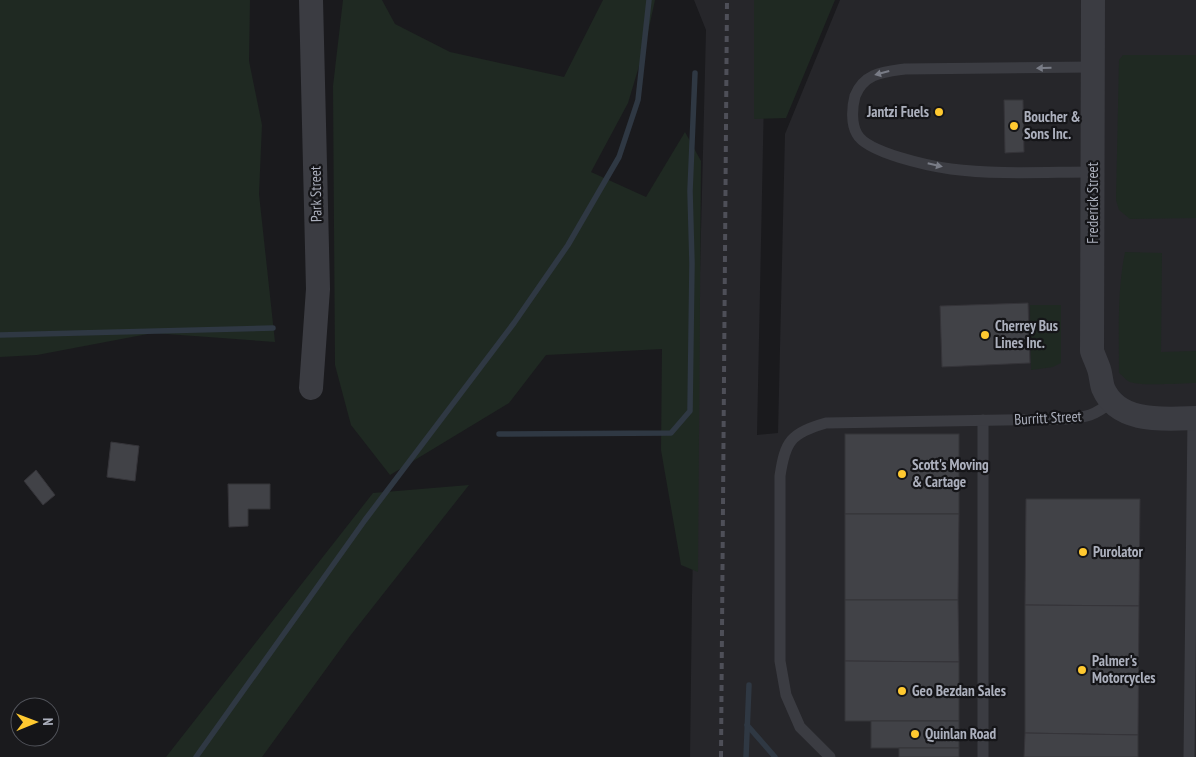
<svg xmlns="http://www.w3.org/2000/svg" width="1196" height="757" viewBox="0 0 1196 757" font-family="'PT Sans Narrow',sans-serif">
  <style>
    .built { fill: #26262a }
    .green { fill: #1f2922 }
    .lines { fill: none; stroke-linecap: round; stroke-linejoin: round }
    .stream { stroke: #2f3843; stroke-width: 5.5 }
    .building { fill: #414247; stroke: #353439 }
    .lane { stroke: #3b3c42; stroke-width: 11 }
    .street { stroke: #3b3c42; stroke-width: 24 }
    .rail { stroke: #4e4f58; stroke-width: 4; stroke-dasharray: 6 5; stroke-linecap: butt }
    .oneway { fill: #797c86 }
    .poi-dot { fill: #ffc930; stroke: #151518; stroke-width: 2 }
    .labels { text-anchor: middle; stroke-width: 4.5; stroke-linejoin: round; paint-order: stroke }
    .poi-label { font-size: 15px; font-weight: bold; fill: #acb0bd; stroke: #151518; text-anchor: start }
    .street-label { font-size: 15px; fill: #acb0bd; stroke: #151518 }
  </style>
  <rect width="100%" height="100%" fill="#1a1a1d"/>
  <polygon class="built" points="694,0 766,0 757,435 778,433 785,134 840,0 1196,0 1196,757 690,757 692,595 706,30"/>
  <g class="green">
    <polygon points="0,0 250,0 249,61 262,125 259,194 275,342 153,333 37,355 0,357"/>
    <polygon points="343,0 382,0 395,24 450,52 564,77 603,0 655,0 645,46 628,103 591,172 646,197 685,132 701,161 698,572 681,565 661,450 662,349 546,355 509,403 390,475 351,425 335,365 333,86"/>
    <polygon points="754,0 835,0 786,118 754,119"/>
    <polygon points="1123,55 1196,55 1196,218 1130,219 1119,210 1116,200 1119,60"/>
    <path d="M1125 252 1162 253 1161 352 1196 351V383C1182 383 1137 387 1128 381 1125 379 1122 375 1119 373 1119 332 1117 292 1125 252Z"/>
    <polygon points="1030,305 1061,305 1061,363 1053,367 1031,370"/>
    <polygon points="469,485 350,636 262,757 166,757 373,493"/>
  </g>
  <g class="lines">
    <g class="stream">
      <polyline points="0,335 273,328"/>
      <polyline points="499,434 671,433 690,411 692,263 690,191 695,73"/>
      <polyline points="747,725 775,757"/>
      <polyline points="196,757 365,520 514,323 568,245 619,157 638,100 649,0"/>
      <polyline points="746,757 749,685"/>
    </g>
  </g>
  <g class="building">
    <polygon points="1004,100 1023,100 1024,152 1005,153"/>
    <polygon points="1028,303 1030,363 942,367 940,306"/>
    <rect x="845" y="434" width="114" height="80"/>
    <polygon points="111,442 139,446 135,481 107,477"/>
    <polygon points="36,470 55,495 43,505 24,481"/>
    <polygon points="228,484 270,484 270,509 248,509 248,526 229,527"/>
    <polygon points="1026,499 1140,499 1139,606 1025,605"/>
    <polygon points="845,514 959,514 958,600 845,600"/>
    <polygon points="845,600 958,600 959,662 845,661"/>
    <polygon points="1025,605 1139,606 1138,735 1025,733"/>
    <polygon points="845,661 959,662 959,721 845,721"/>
    <rect x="871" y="721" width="88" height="27"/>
    <polygon points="1025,733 1138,735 1138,757 1024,757"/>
    <rect x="899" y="748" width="60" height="9"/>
  </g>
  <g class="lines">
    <g class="lane">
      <path d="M1093 172C1047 172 996 175 951 169 930 166 867 153 857 134 851 124 852 107 855 96 864 73 883 72 905 69L1093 67"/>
      <polyline points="983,420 983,757"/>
      <path d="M830 757 800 727 786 695 780 661V476C785 441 791 433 826 423L1065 419C1088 417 1093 416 1112 402"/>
      <polyline points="1189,757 1193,418"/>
    </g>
    <g class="street">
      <path d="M1093 0 1092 351C1094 357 1097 363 1099 369 1101 375 1101 382 1103 388 1118 424 1164 419 1196 418"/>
      <polyline points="311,388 318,289 311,0"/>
    </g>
    <polyline class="rail" points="721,757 727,0"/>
  </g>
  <defs><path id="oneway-solid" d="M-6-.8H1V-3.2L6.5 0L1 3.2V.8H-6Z" transform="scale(1.25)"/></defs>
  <g class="oneway">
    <use href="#oneway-solid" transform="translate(1044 68) rotate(179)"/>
    <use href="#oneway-solid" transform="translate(882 73) rotate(165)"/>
    <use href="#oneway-solid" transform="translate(935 165) rotate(13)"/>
  </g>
  <g class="poi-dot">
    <circle cx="939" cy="112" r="5"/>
    <circle cx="1014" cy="126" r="5"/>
    <circle cx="985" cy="335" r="5"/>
    <circle cx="902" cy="474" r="5"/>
    <circle cx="1083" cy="552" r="5"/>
    <circle cx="1082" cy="670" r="5"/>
    <circle cx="902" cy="691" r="5"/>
    <circle cx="915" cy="734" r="5"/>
  </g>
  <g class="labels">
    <g class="poi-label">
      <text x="929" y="117" text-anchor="end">Jantzi Fuels</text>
      <text x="1024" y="122">Boucher &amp;<tspan x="1024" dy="17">Sons Inc.</tspan></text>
      <text x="995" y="331">Cherrey Bus<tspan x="995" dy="17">Lines Inc.</tspan></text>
      <text x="912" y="470">Scott's Moving<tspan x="912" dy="17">&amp; Cartage</tspan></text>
      <text x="1093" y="557">Purolator</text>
      <text x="1092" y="666">Palmer's<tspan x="1092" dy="17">Motorcycles</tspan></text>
      <text x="912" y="696">Geo Bezdan Sales</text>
      <text x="925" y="739">Quinlan Road</text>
    </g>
    <g class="street-label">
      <text transform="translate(316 194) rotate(-91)" y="5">Park Street</text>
      <text transform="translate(1093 203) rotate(-90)" y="5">Frederick Street</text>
      <text transform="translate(1048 418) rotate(-3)" y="5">Burritt Street</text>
    </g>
  </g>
  <g transform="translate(35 722) rotate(89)"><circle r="24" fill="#151518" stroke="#51535a"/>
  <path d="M0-4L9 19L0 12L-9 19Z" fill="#ffc930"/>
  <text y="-8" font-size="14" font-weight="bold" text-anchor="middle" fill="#acb0bd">N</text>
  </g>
</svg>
